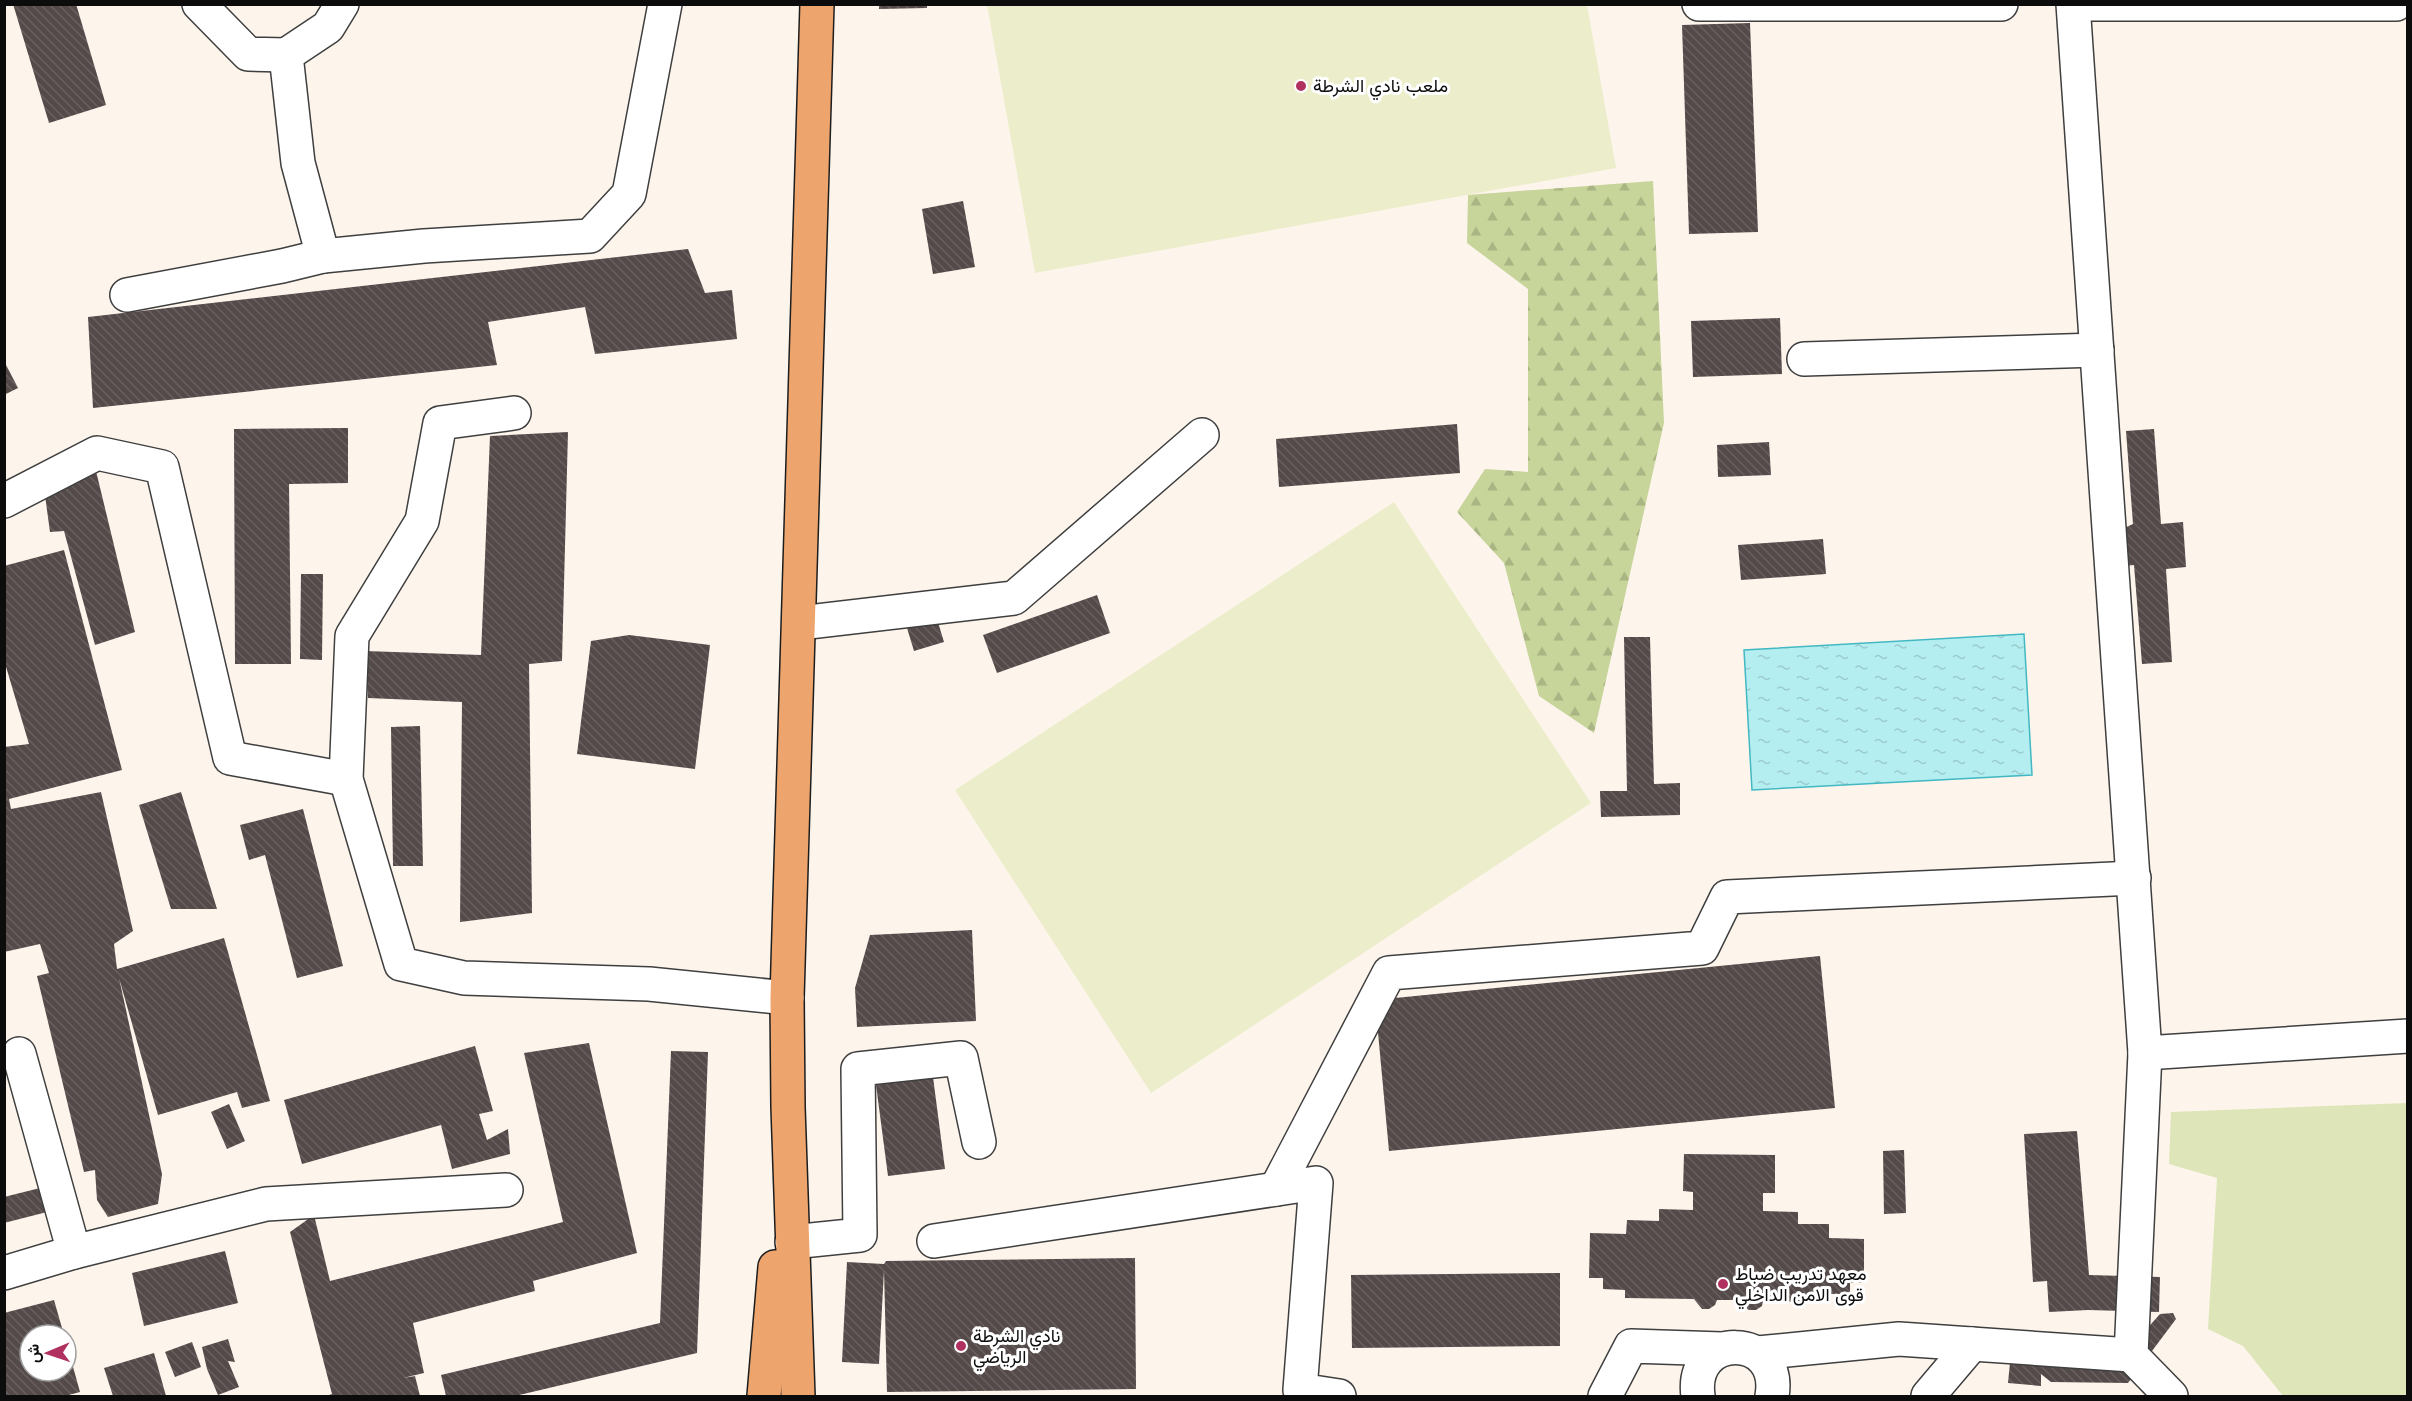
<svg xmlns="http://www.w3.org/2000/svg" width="2412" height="1401" viewBox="0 0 2412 1401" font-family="'Libre Baskerville',Vazirmatn,serif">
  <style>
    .forest { fill: url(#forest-firs) }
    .park { fill: #dee5b9 }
    .pitch { fill: #ecedca }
    .water { fill: url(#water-ripples); stroke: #42b8c2; stroke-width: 1.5 }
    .building { fill: url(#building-back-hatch) }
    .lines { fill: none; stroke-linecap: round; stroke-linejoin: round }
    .minor-casing { stroke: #3f3f3f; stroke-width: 36 }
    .major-casing { stroke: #1d1d1d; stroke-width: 36 }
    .minor { stroke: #fff; stroke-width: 33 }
    .major { stroke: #eda46d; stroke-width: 33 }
    .poi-dot { fill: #b03060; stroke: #fff; stroke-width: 2 }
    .labels { text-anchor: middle; stroke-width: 6; stroke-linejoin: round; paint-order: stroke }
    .poi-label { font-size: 18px; fill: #0c0c0c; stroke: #fff; text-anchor: start }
  </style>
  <defs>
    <pattern id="forest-firs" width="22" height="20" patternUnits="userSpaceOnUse" patternTransform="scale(1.5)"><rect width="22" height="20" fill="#c7d49a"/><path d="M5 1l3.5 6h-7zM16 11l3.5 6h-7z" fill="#aab584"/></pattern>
    <pattern id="water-ripples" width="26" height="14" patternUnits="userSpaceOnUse" patternTransform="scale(1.5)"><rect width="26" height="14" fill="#b5eef1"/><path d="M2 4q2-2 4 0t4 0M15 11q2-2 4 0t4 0" fill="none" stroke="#9acbcd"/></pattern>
    <pattern id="building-back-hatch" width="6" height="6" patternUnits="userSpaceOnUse" patternTransform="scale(1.5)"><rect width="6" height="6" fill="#544a49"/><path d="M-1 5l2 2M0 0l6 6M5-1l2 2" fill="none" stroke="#68605f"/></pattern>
  </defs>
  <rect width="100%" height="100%" fill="#fdf5ec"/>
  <polygon class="forest" points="1653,181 1664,423 1594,733 1539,696 1504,563 1457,512 1485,469 1528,472 1528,289 1467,243 1468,195"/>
  <polygon class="park" points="2407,1103 2407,1396 2283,1396 2243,1346 2208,1329 2217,1178 2169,1164 2171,1112"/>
  <g class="pitch">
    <polygon points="987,5 1587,5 1616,168 1035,273"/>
    <polygon points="1394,502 1591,803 1151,1093 955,790"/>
  </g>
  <polygon class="water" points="2024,634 2032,775 1752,790 1744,650"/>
  <g class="building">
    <polygon points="13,4 76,4 106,105 49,123"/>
    <polygon points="879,4 927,4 927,8 879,9"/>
    <polygon points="1750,23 1758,232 1689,234 1682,25"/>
    <polygon points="963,201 975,267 933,274 922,209"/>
    <polygon points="688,249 705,293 732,290 737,339 595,354 585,307 488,322 497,365 93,408 88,317"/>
    <polygon points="1780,318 1782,374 1693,377 1691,321"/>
    <polygon points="4,361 18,388 4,395"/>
    <polygon points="1457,424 1460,473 1279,487 1276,439"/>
    <polygon points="348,428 348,483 289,484 291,664 235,664 234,429"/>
    <polygon points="2154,429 2161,524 2183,522 2186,567 2166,569 2172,662 2142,664 2134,565 2125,566 2122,529 2133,524 2126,431"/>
    <polygon points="568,432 562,661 529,664 532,913 460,922 462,702 368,698 365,651 481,655 490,436"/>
    <polygon points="1769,442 1771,475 1718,477 1717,445"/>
    <polygon points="96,471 135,632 95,645 64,531 50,532 44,488"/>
    <polygon points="1823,539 1826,574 1741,580 1738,545"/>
    <polygon points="64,550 122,770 9,799 11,809 101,792 133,931 114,944 117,969 224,938 270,1101 242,1108 237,1092 158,1115 119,978 162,1174 158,1204 108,1217 97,1200 95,1170 84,1172 37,976 49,973 40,944 4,952 4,747 29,744 4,660 4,566"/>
    <polygon points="301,574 323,574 322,660 300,659"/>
    <polygon points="1097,595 1110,633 997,673 983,635"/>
    <polygon points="937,619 944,642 914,651 907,628"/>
    <polygon points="629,635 710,645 695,769 577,754 591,641"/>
    <polygon points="1624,637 1650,637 1654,784 1680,783 1680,815 1601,817 1600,791 1627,791"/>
    <polygon points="420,726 423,866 393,866 391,727"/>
    <polygon points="181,792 217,909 171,909 139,805"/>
    <polygon points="303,809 343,966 297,978 265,855 249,860 240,825"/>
    <polygon points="972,930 976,1021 857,1027 855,988 870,935"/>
    <polygon points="1820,956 1835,1108 1389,1151 1375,1000"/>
    <polygon points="589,1043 637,1253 533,1281 535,1291 413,1323 424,1373 403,1378 415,1376 420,1396 326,1396 332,1394 290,1232 314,1215 330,1281 563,1222 524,1053"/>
    <polygon points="475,1046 493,1111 479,1114 487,1140 508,1129 510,1154 452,1169 441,1125 302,1164 284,1100"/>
    <polygon points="671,1051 708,1052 697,1353 515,1396 446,1396 441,1375 660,1323"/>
    <polygon points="933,1077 945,1169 888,1176 876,1085"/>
    <polygon points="229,1104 245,1141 227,1149 211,1112"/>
    <polygon points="2077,1131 2089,1275 2160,1277 2159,1312 2088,1310 2049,1312 2047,1281 2033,1282 2024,1134"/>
    <polygon points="1904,1150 1906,1213 1884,1214 1883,1151"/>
    <polygon points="1684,1154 1775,1155 1775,1193 1763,1193 1763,1211 1798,1212 1798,1224 1829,1224 1829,1238 1864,1239 1864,1283 1850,1283 1850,1294 1828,1294 1828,1302 1763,1301 1762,1306 1756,1310 1749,1310 1743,1306 1741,1300 1717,1300 1715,1305 1709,1309 1702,1309 1694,1299 1625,1298 1625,1290 1603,1289 1603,1278 1589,1278 1590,1233 1626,1234 1627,1220 1659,1221 1659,1209 1693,1210 1693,1192 1683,1191"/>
    <polygon points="40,1188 47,1212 4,1223 4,1197"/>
    <polygon points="225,1251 238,1303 144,1326 132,1273"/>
    <polygon points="1135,1258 1136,1389 887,1392 884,1270 879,1364 842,1362 847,1262 884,1264 886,1261"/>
    <polygon points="1560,1273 1560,1346 1352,1348 1351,1275"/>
    <polygon points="54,1300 64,1335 30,1335 30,1371 66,1371 67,1345 80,1392 65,1396 4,1396 4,1313"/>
    <polygon points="2173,1313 2176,1319 2128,1383 2051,1382 2041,1374 2041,1386 2008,1383 2011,1352 2119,1360 2160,1314"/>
    <polygon points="228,1339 235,1362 228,1361 239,1387 218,1395 207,1369 202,1347"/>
    <polygon points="192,1342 201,1367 175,1377 165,1352"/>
    <polygon points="154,1353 166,1396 113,1396 104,1368"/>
  </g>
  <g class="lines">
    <g class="minor-casing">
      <g id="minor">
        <polyline points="199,4 248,54 286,55"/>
        <polyline points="342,4 328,27 286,55 298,163 323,256 424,246 590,236 629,194 665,4"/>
        <polyline points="1699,4 2001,4"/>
        <polyline points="2073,4 2145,1053 2408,1036"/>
        <polyline points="2089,4 2396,4"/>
        <polyline points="127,295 282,266 323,256"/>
        <polyline points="1804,359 2097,350"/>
        <polyline points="514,413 440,423 422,521 352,636 346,779 401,964 464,978 649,984 787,998"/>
        <polyline points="4,501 97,453 162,467 230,758 346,779"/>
        <polyline points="800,623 1014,598 1202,435"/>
        <polyline points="2145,1053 2131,1355 2171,1396"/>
        <polyline points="19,1054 74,1252"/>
        <polyline points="1276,1189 1389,973 1702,948 1727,897 2134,878"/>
        <polyline points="934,1241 1316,1183 1300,1390 1339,1396"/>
        <polyline points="792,1242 860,1235 858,1069 961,1058 979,1142"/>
        <polyline points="4,1273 74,1252 266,1204 506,1190"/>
        <polyline points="1758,1353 1899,1339 2131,1355"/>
        <polyline points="1605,1396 1631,1346 1722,1349"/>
        <path d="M1698 1396C1689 1331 1783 1332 1772 1396"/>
        <polyline points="1928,1396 1972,1344"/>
      </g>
    </g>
    <g class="major-casing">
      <g id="major">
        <polyline points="764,1396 775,1267"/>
        <polyline points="798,1396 788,1107 787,998 817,4"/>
      </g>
    </g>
    <use href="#minor" class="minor"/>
    <use href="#major" class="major"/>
  </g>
  <g class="poi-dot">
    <circle cx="1301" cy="86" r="6"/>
    <circle cx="1723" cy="1284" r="6"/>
    <circle cx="961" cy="1346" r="6"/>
  </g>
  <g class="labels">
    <g class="poi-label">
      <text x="1313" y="92">ملعب نادي الشرطة</text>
      <text x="1735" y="1280">معهد تدريب ضباط<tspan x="1735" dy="21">قوى الامن الداخلي</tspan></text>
      <text x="973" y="1342">نادي الشرطة<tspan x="973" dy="21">الرياضي</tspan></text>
    </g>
  </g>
  <rect width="2412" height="1401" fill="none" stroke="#0c0c0c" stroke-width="12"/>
  <g transform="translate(48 1353) rotate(268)"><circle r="28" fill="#ffffff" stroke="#9e9e9e" stroke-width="1.5"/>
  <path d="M0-4.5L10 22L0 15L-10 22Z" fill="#b03060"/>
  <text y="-9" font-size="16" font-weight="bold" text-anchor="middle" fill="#0c0c0c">ش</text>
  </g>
</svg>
